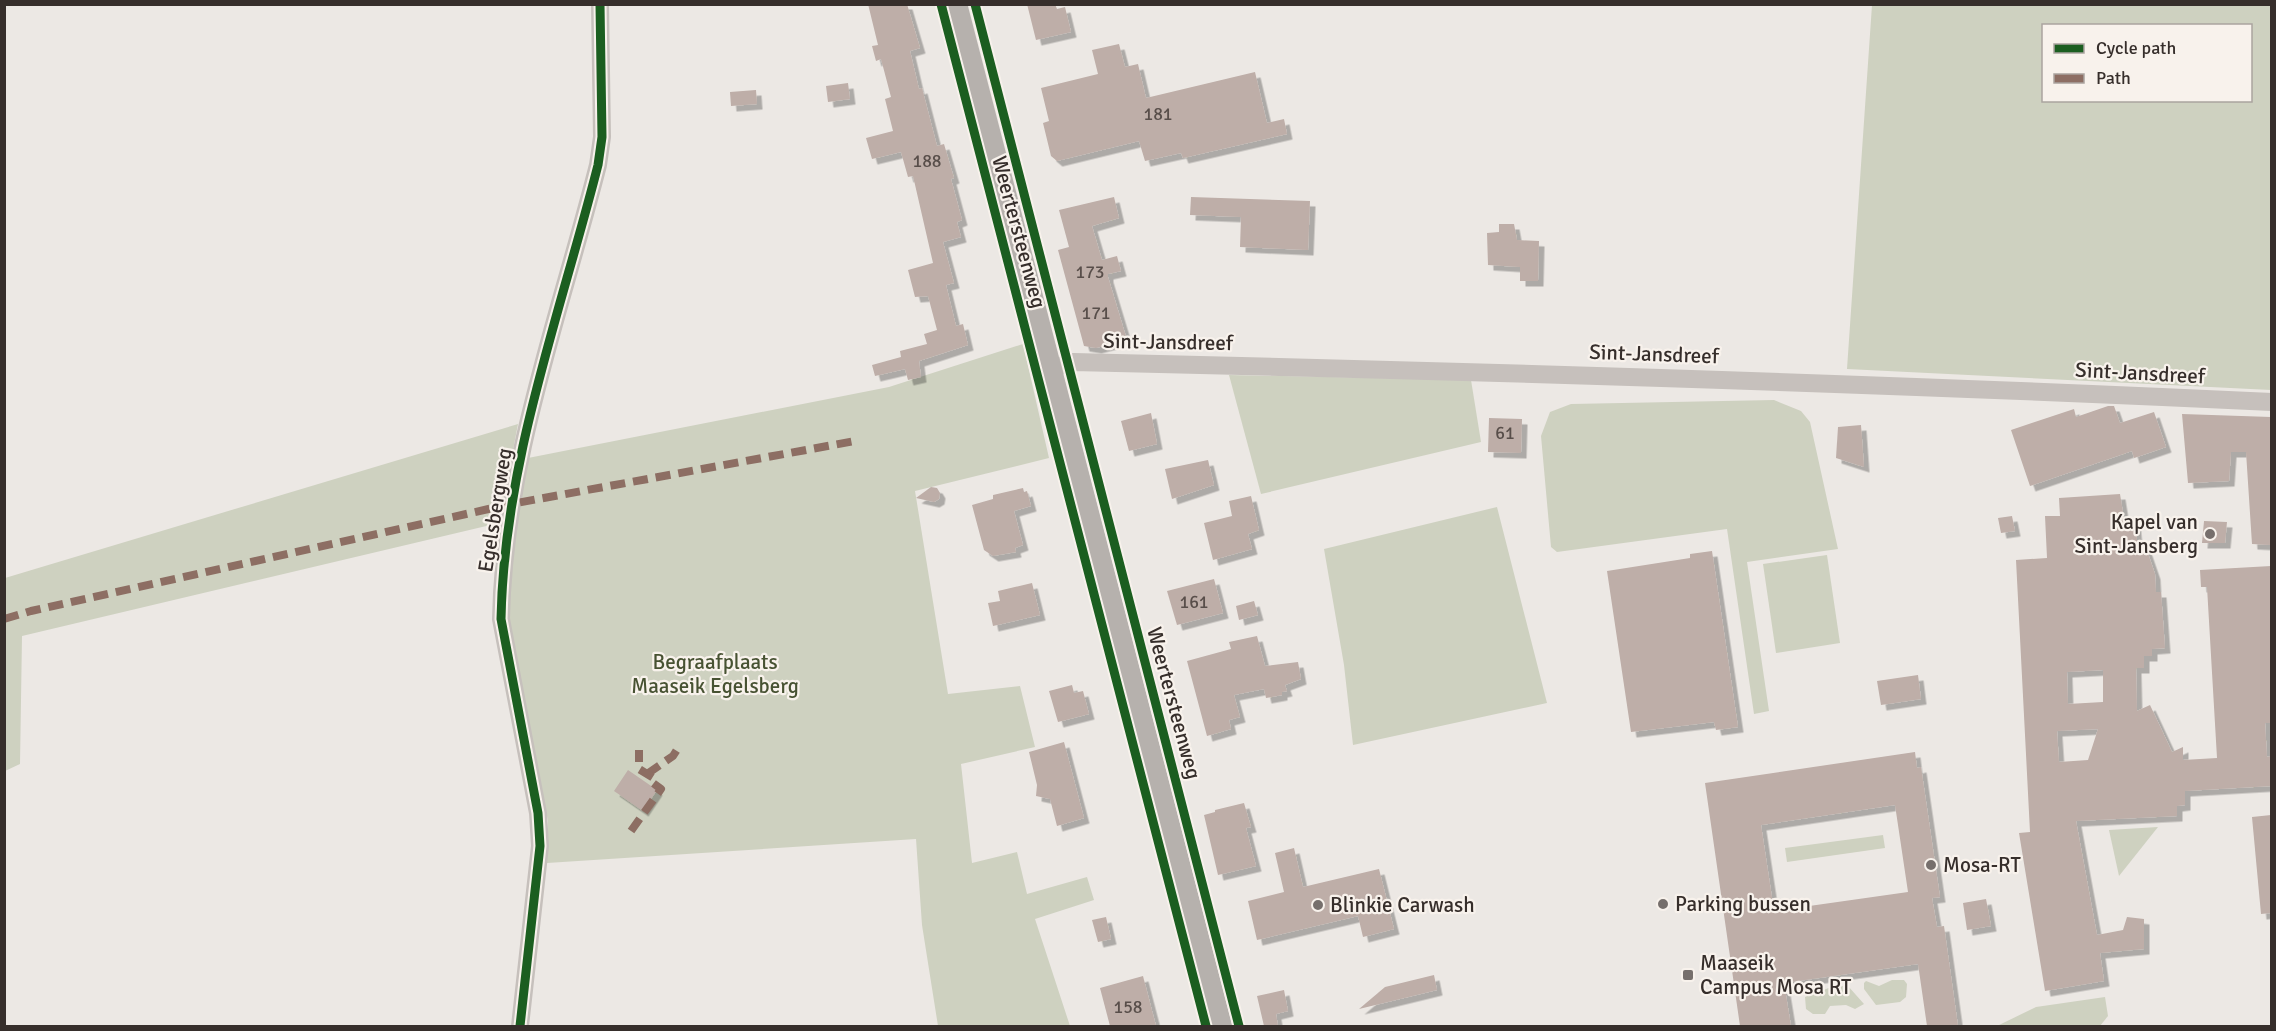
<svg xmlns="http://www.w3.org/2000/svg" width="2276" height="1031" viewBox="0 0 2276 1031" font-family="Signika,sans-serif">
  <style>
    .green { fill: #ced1c0; fill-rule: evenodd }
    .building { fill: #beaea8; fill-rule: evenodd; filter: url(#shadow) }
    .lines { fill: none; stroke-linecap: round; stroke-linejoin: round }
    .street { stroke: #c6c0bc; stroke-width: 18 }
    .secondary { stroke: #b6b1ad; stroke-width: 24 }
    .quiet { stroke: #8d6e63; stroke-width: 8; stroke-dasharray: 15 8; stroke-linecap: butt }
    .cycleway-casing { stroke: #f8f2ec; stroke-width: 13 }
    .cycleway { stroke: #1b5e20; stroke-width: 9 }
    .poi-dot { fill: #766f6c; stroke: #f8f2ec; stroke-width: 2 }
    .labels { text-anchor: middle; stroke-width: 4.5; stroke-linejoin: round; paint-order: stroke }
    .number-label { font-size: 18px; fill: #584e4a }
    .street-label { font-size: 21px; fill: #362e2b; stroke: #f8f2ec }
    .poi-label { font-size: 21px; fill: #362e2b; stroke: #f8f2ec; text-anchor: start }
    .park-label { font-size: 21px; fill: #475232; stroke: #f8f2ec }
  </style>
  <defs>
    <filter id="shadow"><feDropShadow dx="5.5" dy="5.5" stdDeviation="0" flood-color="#0004"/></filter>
  </defs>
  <rect width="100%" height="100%" fill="#ece8e4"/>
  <g class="green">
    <path d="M1872 5H2271V390L1847 369ZM2044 26H2250V100H2044Z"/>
    <polygon points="1023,344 1049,458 915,491 948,694 1020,686 1035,747 961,764 972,863 1017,852 1027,894 1087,877 1094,900 1035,919 1070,1026 938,1026 922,925 916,839 547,863 548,821 509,626 506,588 528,458 889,387"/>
    <polygon points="1229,375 1471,380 1481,442 1261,494"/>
    <polygon points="1774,400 1801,411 1810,422 1838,549 1747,562 1769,711 1754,714 1727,529 1557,552 1551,547 1541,436 1550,412 1571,404"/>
    <polygon points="518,424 499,523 22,636 20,764 5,771 5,578"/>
    <polygon points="1497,507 1547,703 1353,745 1344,665 1324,549"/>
    <polygon points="1827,555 1840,643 1776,653 1763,564"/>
    <polygon points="2158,827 2119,876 2109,830"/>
    <polygon points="1883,835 1885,848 1787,862 1785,848"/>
    <polygon points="1892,980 1904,980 1907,984 1906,997 1900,1002 1876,1005 1864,989 1864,983 1866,981 1879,986"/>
    <polygon points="1834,986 1848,986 1864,1004 1855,1009 1846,1005 1830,1006 1825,1014 1813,1014 1806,1009 1805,997"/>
    <polygon points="2105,997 2108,1016 2100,1026 1997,1026 2036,1007"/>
  </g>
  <g class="building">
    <polygon points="868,4 907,4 920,48 910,51 919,89 922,88 937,146 944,144 954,178 951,179 962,220 957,222 961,237 943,242 954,283 946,285 956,326 963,324 968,345 919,361 921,377 908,380 905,369 875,376 872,365 901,357 900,351 927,344 924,334 937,330 928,296 915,297 908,270 933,263 913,176 908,177 901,152 872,159 866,138 893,131 885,99 891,97 881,59 876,61 872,46 878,45"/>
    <polygon points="1027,4 1055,4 1057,9 1065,7 1071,32 1036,40"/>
    <polygon points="1119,44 1125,67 1138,64 1146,98 1255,72 1267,123 1284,119 1287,134 1183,158 1181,153 1145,161 1139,141 1057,161 1051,156 1043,123 1049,121 1041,88 1098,74 1092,50"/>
    <polygon points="848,83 850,99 828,102 826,86"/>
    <polygon points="756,90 757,104 731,106 730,92"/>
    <polygon points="1114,197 1119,218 1092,226 1102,260 1117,256 1121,271 1108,274 1108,277 1127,340 1096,348 1084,346 1058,250 1069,247 1059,210"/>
    <polygon points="1191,197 1310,201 1308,250 1240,247 1241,217 1190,215"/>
    <polygon points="1499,224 1514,224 1517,240 1539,241 1538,281 1520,281 1520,267 1488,265 1487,233 1499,232"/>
    <polygon points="2108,406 2114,406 2120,423 2154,412 2166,447 2134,458 2132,451 2030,486 2011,430 2074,409 2076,417"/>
    <polygon points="1151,413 1157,444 1129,451 1121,421"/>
    <polygon points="2182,414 2271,417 2271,545 2252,544 2246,452 2231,452 2229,481 2188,483"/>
    <polygon points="1489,418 1522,419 1521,453 1488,452"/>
    <polygon points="1861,425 1864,467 1836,458 1838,427"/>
    <polygon points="1208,460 1214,485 1172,499 1165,469"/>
    <polygon points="931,487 937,488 940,493 939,499 934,502 916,498"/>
    <polygon points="1023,488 1024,492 1027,491 1031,506 1014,511 1023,545 1015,548 1016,552 993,556 984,550 972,505 993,499 993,495"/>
    <path d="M2120 494 2124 519 2135 518 2137 540 2144 542 2155 574 2156 592H2161L2165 648 2152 649V656H2144V668H2136L2137 711 2150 705 2172 752 2183 747V760L2217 758 2207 587H2201L2200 570 2271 566V723H2265L2267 757 2271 756V786L2185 791V805L2177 806V816L2076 821 2097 935 2123 930 2127 917 2144 919V949L2100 953 2104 981 2045 991 2019 833 2030 832 2016 560 2047 558 2045 516H2060L2059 498ZM2103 670V702L2068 704 2067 672ZM2098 729 2088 760 2059 762 2057 731Z"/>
    <polygon points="1251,496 1259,530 1248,534 1252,549 1213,560 1204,523 1232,516 1229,501"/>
    <polygon points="2012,516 2015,531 2001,533 1998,518"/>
    <polygon points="2204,521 2227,522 2225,543 2202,543"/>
    <polygon points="1712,551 1738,727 1716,730 1714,722 1631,732 1607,571 1690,558 1690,554"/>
    <polygon points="1214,579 1223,613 1177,625 1167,591"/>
    <polygon points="1032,583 1040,615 993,626 988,603 1000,601 998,591"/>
    <polygon points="1254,601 1258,615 1239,620 1236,606"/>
    <polygon points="1257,636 1265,666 1298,662 1301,679 1285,685 1287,691 1282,692 1282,695 1266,698 1264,689 1234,695 1240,717 1229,720 1231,729 1207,736 1187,661 1231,649 1229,642"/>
    <polygon points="1918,675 1921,699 1881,705 1877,681"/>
    <polygon points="1072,685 1074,693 1083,691 1089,714 1058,722 1049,691"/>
    <polygon points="1064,742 1084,818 1057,826 1050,799 1036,796 1037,785 1029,752"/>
    <path d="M1915 752 1917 768 1921 767 1940 897 1932 898 1937 927 1944 926 1958 1026H1927L1918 964 1784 983 1791 1026H1740L1705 783ZM1895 805 1908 892 1774 911 1761 825Z"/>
    <polygon points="628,770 657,790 643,811 614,791"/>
    <polygon points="1244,803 1251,827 1246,828 1256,866 1218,875 1204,815 1215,812 1215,810"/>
    <polygon points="2271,815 2271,913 2261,914 2252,817"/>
    <polygon points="1294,848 1303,887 1379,869 1394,929 1363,937 1358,916 1257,940 1248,901 1284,892 1275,853"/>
    <polygon points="1986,899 1991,926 1967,930 1963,903"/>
    <polygon points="1106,917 1111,939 1098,942 1092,920"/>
    <polygon points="1434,975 1437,990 1359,1009 1385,987"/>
    <polygon points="1143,976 1156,1026 1110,1026 1100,988"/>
    <polygon points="1284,990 1288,1011 1276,1014 1278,1026 1264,1026 1257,996"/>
  </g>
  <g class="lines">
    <g class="street">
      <path d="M1050 369 1073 362C1473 371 1872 383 2272 402"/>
      <path d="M520 1026 540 846 538 813 501 619C504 462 560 315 598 165L602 137 600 4"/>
    </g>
    <polyline class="secondary" points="955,4 1220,1026"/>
    <g class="quiet">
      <polyline points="4,619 31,611 511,504 855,441"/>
      <polyline points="647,774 673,756 678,748"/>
      <polyline points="631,831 661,789 653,783 655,779 639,769 639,750"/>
    </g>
    <g class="cycleway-casing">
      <g id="cycleway">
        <polyline points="941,4 1206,1026"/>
        <polyline points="975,4 1239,1026"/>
        <path d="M520 1026 540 846 538 813 501 619C504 462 560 315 598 165L602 137 600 4"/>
      </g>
    </g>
    <use href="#cycleway" class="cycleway"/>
  </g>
  <g class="poi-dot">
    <circle cx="2210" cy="534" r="6"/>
    <circle cx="1931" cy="865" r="6"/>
    <circle cx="1663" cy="904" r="6"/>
    <circle cx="1318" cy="905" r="6"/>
    <rect x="1682" y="969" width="12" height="12" rx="3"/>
  </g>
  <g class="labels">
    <g class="number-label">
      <text x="1158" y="120">181</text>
      <text x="927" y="167">188</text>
      <text x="1090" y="278">173</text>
      <text x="1096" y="319">171</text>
      <text x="1505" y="439">61</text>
      <text x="1194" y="608">161</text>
      <text x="1128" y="1013">158</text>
    </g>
    <g class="street-label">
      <text transform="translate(1019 232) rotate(75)" y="7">Weertersteenweg</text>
      <text transform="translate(1168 342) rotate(1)" y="7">Sint-Jansdreef</text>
      <text transform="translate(1654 354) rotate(2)" y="7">Sint-Jansdreef</text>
      <text transform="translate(2140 373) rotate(3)" y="7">Sint-Jansdreef</text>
      <text transform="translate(495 510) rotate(-81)" y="7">Egelsbergweg</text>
      <text transform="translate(1174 703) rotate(75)" y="7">Weertersteenweg</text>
    </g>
    <g class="poi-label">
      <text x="2198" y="529" text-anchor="end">Kapel van<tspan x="2198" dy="24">Sint-Jansberg</tspan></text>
      <text x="1943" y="872">Mosa-RT</text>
      <text x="1675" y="911">Parking bussen</text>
      <text x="1330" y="912">Blinkie Carwash</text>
      <text x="1700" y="970">Maaseik<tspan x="1700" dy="24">Campus Mosa RT</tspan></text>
    </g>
    <g class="park-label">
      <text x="715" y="669">Begraafplaats<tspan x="715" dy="24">Maaseik Egelsberg</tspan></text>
    </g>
  </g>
  <rect width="2276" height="1031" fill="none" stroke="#362e2b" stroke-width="12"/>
  <rect x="2042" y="24" width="210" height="78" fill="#f8f2ec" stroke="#aaa49f" stroke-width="1.5"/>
  <rect x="2054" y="44" width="30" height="9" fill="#1b5e20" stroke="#aaa49f" stroke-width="1.5"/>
  <text x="2096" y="54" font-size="18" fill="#362e2b">Cycle path</text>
  <rect x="2054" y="74" width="30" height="9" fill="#8d6e63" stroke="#aaa49f" stroke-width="1.5"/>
  <text x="2096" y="84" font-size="18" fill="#362e2b">Path</text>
</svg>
